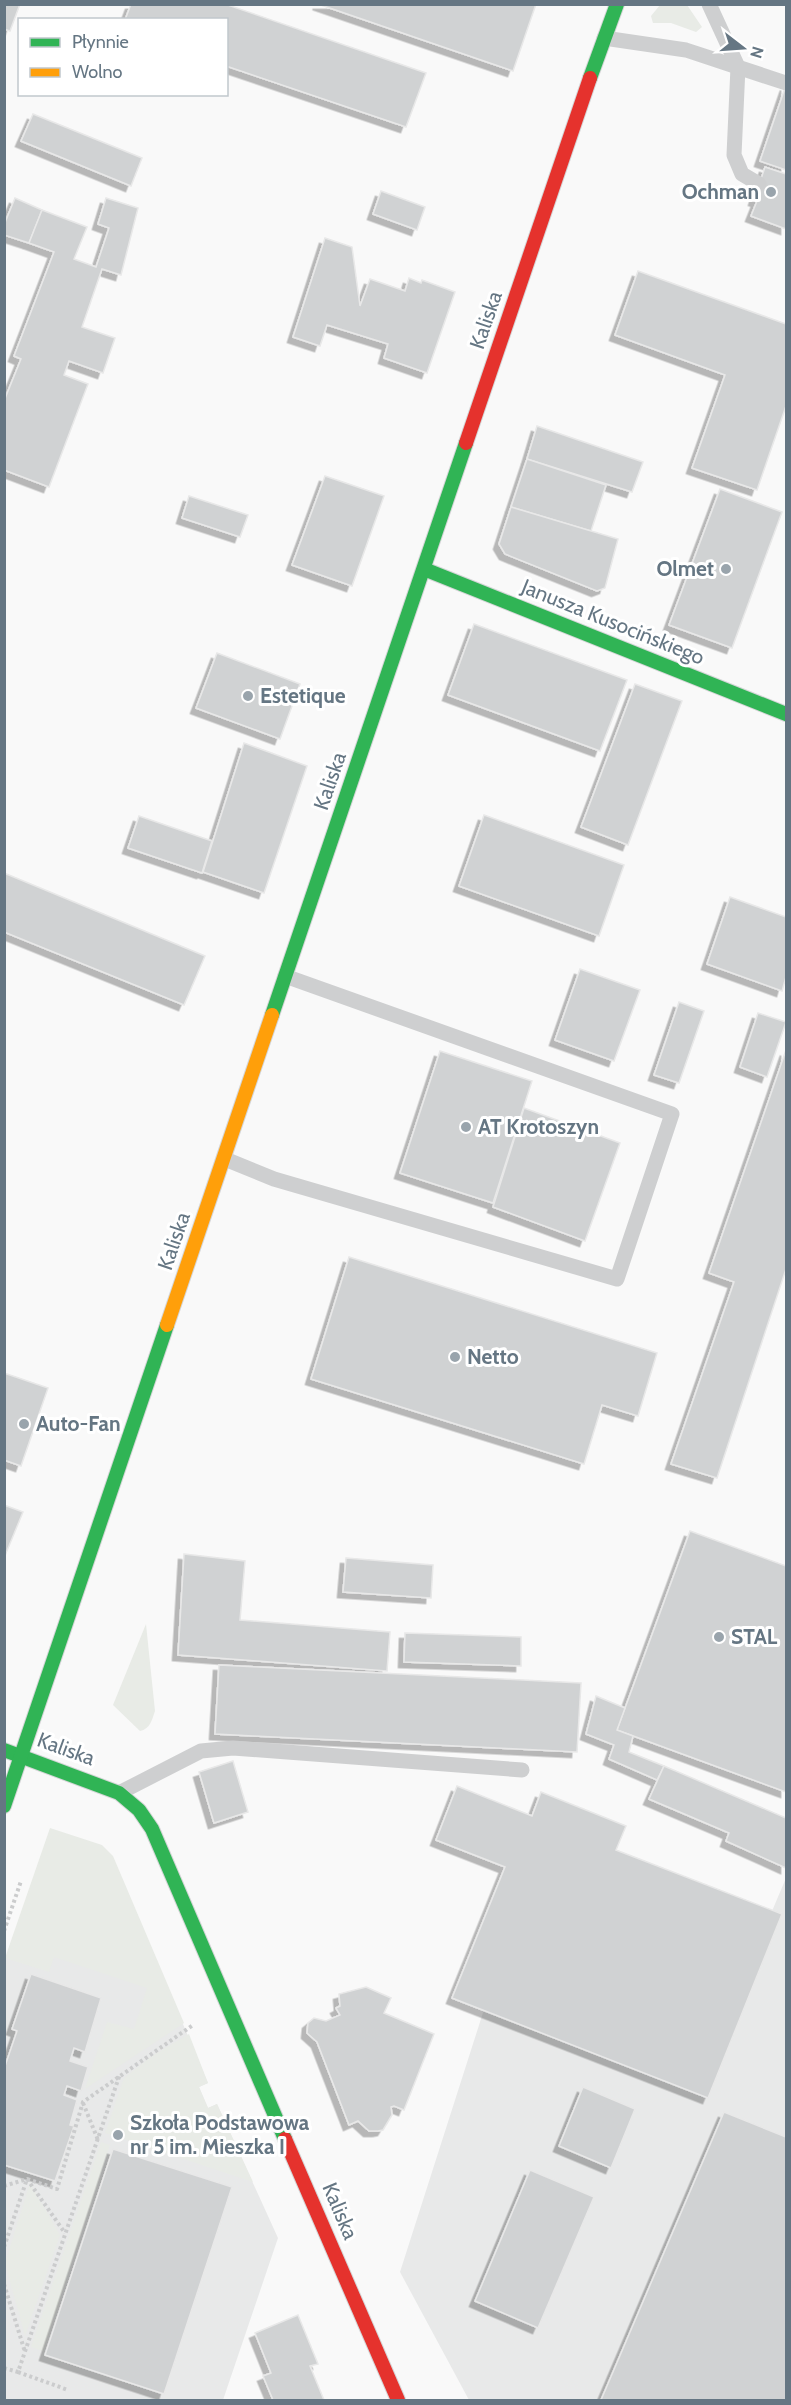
<svg xmlns="http://www.w3.org/2000/svg" width="791" height="2405" viewBox="0 0 791 2405" font-family="Cabin,sans-serif">
  <style>
    .built { fill: #e8e9e9 }
    .green { fill: #e8ebe6 }
    .building { fill: #d0d2d3; stroke: #e8e8e8; stroke-width: 1.5; filter: url(#shadow) }
    .lines { fill: none; stroke-linecap: round; stroke-linejoin: round }
    .fast-casing { stroke: #d5d6d7; stroke-width: 16 }
    .slow-casing { stroke: #d5d6d7; stroke-width: 16 }
    .jam-casing { stroke: #d5d6d7; stroke-width: 16 }
    .path { stroke: #cbcccd; stroke-width: 4; stroke-dasharray: 3 3; stroke-linecap: butt }
    .lane { stroke: #cecfd0; stroke-width: 15 }
    .fast { stroke: #30b455; stroke-width: 14 }
    .slow { stroke: #ff9f0a; stroke-width: 14 }
    .jam { stroke: #e5322d; stroke-width: 14 }
    .poi-dot { fill: #99a4ac; stroke: #fff; stroke-width: 2 }
    .labels { text-anchor: middle; stroke-width: 6; stroke-linejoin: round; paint-order: stroke }
    .poi-label { font-size: 21px; font-weight: bold; fill: #657683; stroke: #fff; text-anchor: start }
    .street-label { font-size: 21px; fill: #657683; stroke: #fff }
  </style>
  <defs>
    <filter id="shadow"><feDropShadow dx="-5.5" dy="5.5" stdDeviation="0" flood-color="#0004"/></filter>
  </defs>
  <rect width="100%" height="100%" fill="#f9f9f9"/>
  <g class="built">
    <polygon points="786,1878 786,2400 469,2400 400,2272 488,1997 700,2081"/>
    <polygon points="152,1951 208,2083 199,2087 208,2108 217,2104 278,2238 223,2400 5,2400 4,1956"/>
  </g>
  <g class="green">
    <polygon points="660,5 687,5 702,27 696,32 671,23 653,23 651,16"/>
    <path d="M146 1624 155 1711C152 1720 150 1729 140 1731L113 1705Z"/>
    <polygon points="50,1828 102,1845 113,1856 184,2023 85,2089 107,2022 134,2029 147,1988 54,1957 49,1972 5,1958"/>
    <polygon points="189,2034 208,2083 199,2087 208,2108 217,2104 253,2182 105,2133 124,2078 152,2056"/>
    <polygon points="101,2142 110,2145 43,2351 31,2347"/>
    <polygon points="30,2183 60,2235 25,2336 5,2263"/>
  </g>
  <g class="building">
    <polygon points="4,4 20,4 10,31 4,29"/>
    <polygon points="131,4 225,4 426,73 406,127 226,66 226,20 125,20"/>
    <polygon points="318,4 536,4 513,71"/>
    <polygon points="786,85 786,170 760,161"/>
    <polygon points="33,114 142,158 131,186 21,141"/>
    <polygon points="765,167 786,174 786,229 751,216 757,201 754,200"/>
    <polygon points="381,191 425,207 417,230 373,214"/>
    <polygon points="15,198 42,210 29,243 4,235 4,225"/>
    <polygon points="106,198 138,208 121,275 102,269 82,327 115,338 103,373 69,361 64,375 88,384 49,487 4,470 4,401 21,359 14,356 54,252 29,243 42,210 87,227 74,259 96,267 109,228 98,224"/>
    <polygon points="325,238 352,247 360,306 370,279 405,291 409,278 421,283 422,280 455,292 427,373 384,358 388,344 327,325 320,346 293,337"/>
    <polygon points="638,271 786,324 786,406 757,490 692,468 725,375 615,335"/>
    <polygon points="537,426 643,462 632,492 527,459"/>
    <polygon points="527,459 606,485 591,531 511,507"/>
    <polygon points="325,476 384,496 352,586 292,565"/>
    <polygon points="720,489 782,512 732,648 669,625"/>
    <polygon points="189,496 248,515 240,537 182,518"/>
    <polygon points="511,507 618,539 605,588 597,591 505,554 499,544"/>
    <polygon points="474,624 627,680 600,751 448,695"/>
    <polygon points="217,653 300,684 280,739 196,708"/>
    <polygon points="635,684 682,701 628,845 581,827"/>
    <polygon points="244,743 307,766 264,893 203,872"/>
    <polygon points="484,815 624,865 599,936 459,886"/>
    <polygon points="139,816 212,841 202,873 128,848"/>
    <polygon points="4,873 205,956 184,1005 4,932"/>
    <polygon points="730,897 786,917 786,977 782,991 707,964"/>
    <polygon points="580,969 640,990 614,1061 555,1040"/>
    <polygon points="679,1002 704,1011 679,1083 654,1075"/>
    <polygon points="758,1013 786,1022 767,1077 740,1067"/>
    <polygon points="786,1050 786,1269 717,1478 671,1464 734,1282 709,1273"/>
    <polygon points="440,1051 532,1081 493,1203 400,1173"/>
    <polygon points="524,1108 620,1143 585,1241 493,1207"/>
    <polygon points="349,1257 657,1353 638,1416 602,1405 584,1464 311,1379"/>
    <polygon points="4,1373 48,1388 21,1466 4,1460"/>
    <polygon points="4,1505 23,1512 4,1558"/>
    <polygon points="690,1531 786,1566 786,1792 617,1730"/>
    <polygon points="184,1554 245,1561 240,1620 390,1632 387,1671 178,1655"/>
    <polygon points="346,1558 433,1565 431,1598 343,1592"/>
    <polygon points="405,1633 521,1637 521,1666 404,1662"/>
    <polygon points="219,1665 581,1683 577,1752 215,1734"/>
    <polygon points="596,1696 625,1708 617,1730 633,1736 629,1752 664,1766 657,1780 609,1759 614,1745 586,1734"/>
    <polygon points="233,1761 248,1812 214,1823 199,1772"/>
    <polygon points="664,1766 786,1818 786,1868 726,1841 729,1833 649,1799"/>
    <polygon points="457,1786 532,1816 541,1792 626,1826 616,1850 782,1914 708,2098 452,1998 505,1867 436,1840"/>
    <polygon points="31,1974 101,1998 85,2052 74,2048 70,2061 88,2067 81,2091 67,2086 64,2095 77,2100 70,2125 74,2126 55,2181 4,2165 4,2069 17,2031 12,2029"/>
    <polygon points="366,1987 391,1998 384,2013 434,2034 404,2110 394,2106 391,2107 392,2115 383,2130 378,2131 369,2131 358,2121 349,2125 317,2042 307,2033 308,2023 314,2018 326,2021 340,2015 336,2008 340,2006 339,1994"/>
    <polygon points="583,2087 635,2109 611,2168 559,2146"/>
    <polygon points="724,2112 786,2137 786,2400 601,2400"/>
    <polygon points="113,2149 232,2187 164,2394 45,2355"/>
    <polygon points="530,2170 594,2197 538,2328 475,2301"/>
    <polygon points="298,2315 318,2364 310,2366 324,2400 273,2400 263,2376 271,2373 255,2333"/>
  </g>
  <g class="lines">
    <g class="fast-casing">
      <g id="fast">
        <polyline points="590,78 617,4"/>
        <polyline points="424,569 786,714"/>
        <polyline points="272,1015 466,443"/>
        <polyline points="4,1750 119,1793 139,1810 152,1829 285,2139"/>
        <polyline points="4,1806 167,1325"/>
      </g>
    </g>
    <g class="slow-casing">
      <polyline id="slow" points="167,1325 272,1015"/>
    </g>
    <g class="jam-casing">
      <g id="jam">
        <polyline points="466,443 590,78"/>
        <polyline points="285,2139 398,2400"/>
      </g>
    </g>
    <g class="path">
      <polyline points="4,1931 21,1881"/>
      <polyline points="83,2103 98,2140"/>
      <polyline points="4,2186 27,2179 65,2233"/>
      <polyline points="4,2247 27,2179 57,2189 83,2102 193,2025"/>
      <polyline points="4,2284 25,2352"/>
      <polyline points="4,2368 18,2372 120,2074"/>
      <polyline points="18,2372 68,2390"/>
    </g>
    <g class="lane">
      <polyline points="709,4 738,67 734,155 742,174 759,184"/>
      <polyline points="604,38 686,50 786,83"/>
      <polyline points="225,1159 274,1179 617,1279 672,1114 285,976"/>
      <polyline points="119,1793 201,1751 233,1748 522,1770"/>
    </g>
    <use href="#fast" class="fast"/>
    <use href="#slow" class="slow"/>
    <use href="#jam" class="jam"/>
  </g>
  <g class="poi-dot">
    <circle cx="771" cy="192" r="6"/>
    <circle cx="726" cy="569" r="6"/>
    <circle cx="248" cy="696" r="6"/>
    <circle cx="466" cy="1127" r="6"/>
    <circle cx="455" cy="1357" r="6"/>
    <circle cx="24" cy="1424" r="6"/>
    <circle cx="719" cy="1637" r="6"/>
    <circle cx="118" cy="2135" r="6"/>
  </g>
  <g class="labels">
    <g class="poi-label">
      <text x="759" y="199" text-anchor="end">Ochman</text>
      <text x="714" y="576" text-anchor="end">Olmet</text>
      <text x="260" y="703">Estetique</text>
      <text x="478" y="1134">AT Krotoszyn</text>
      <text x="467" y="1364">Netto</text>
      <text x="36" y="1431">Auto-Fan</text>
      <text x="731" y="1644">STAL</text>
      <text x="130" y="2130">Szkoła Podstawowa<tspan x="130" dy="24">nr 5 im. Mieszka I</tspan></text>
    </g>
    <g class="street-label">
      <text transform="translate(486 320) rotate(-71)" y="7">Kaliska</text>
      <text transform="translate(613 622) rotate(22)" y="7">Janusza Kusocińskiego</text>
      <text transform="translate(330 781) rotate(-71)" y="7">Kaliska</text>
      <text transform="translate(174 1241) rotate(-71)" y="7">Kaliska</text>
      <text transform="translate(66 1749) rotate(20)" y="7">Kaliska</text>
      <text transform="translate(340 2211) rotate(67)" y="7">Kaliska</text>
    </g>
  </g>
  <rect width="791" height="2405" fill="none" stroke="#657683" stroke-width="12"/>
  <rect x="18" y="18" width="210" height="78" fill="#ffffff" stroke="#c1c8cd" stroke-width="1.5"/>
  <rect x="30" y="38" width="30" height="9" fill="#30b455" stroke="#c1c8cd" stroke-width="1.5"/>
  <text x="72" y="48" font-size="18" fill="#657683">Płynnie</text>
  <rect x="30" y="68" width="30" height="9" fill="#ff9f0a" stroke="#c1c8cd" stroke-width="1.5"/>
  <text x="72" y="78" font-size="18" fill="#657683">Wolno</text>
  <g transform="translate(743 48) rotate(107)" stroke="#ffffff" stroke-width="4.5" paint-order="stroke">
  <path d="M0-4.5L10 22L0 15L-10 22Z" fill="#657683"/>
  <text y="-9" font-size="16" font-weight="bold" text-anchor="middle" fill="#657683">N</text>
  </g>
</svg>
